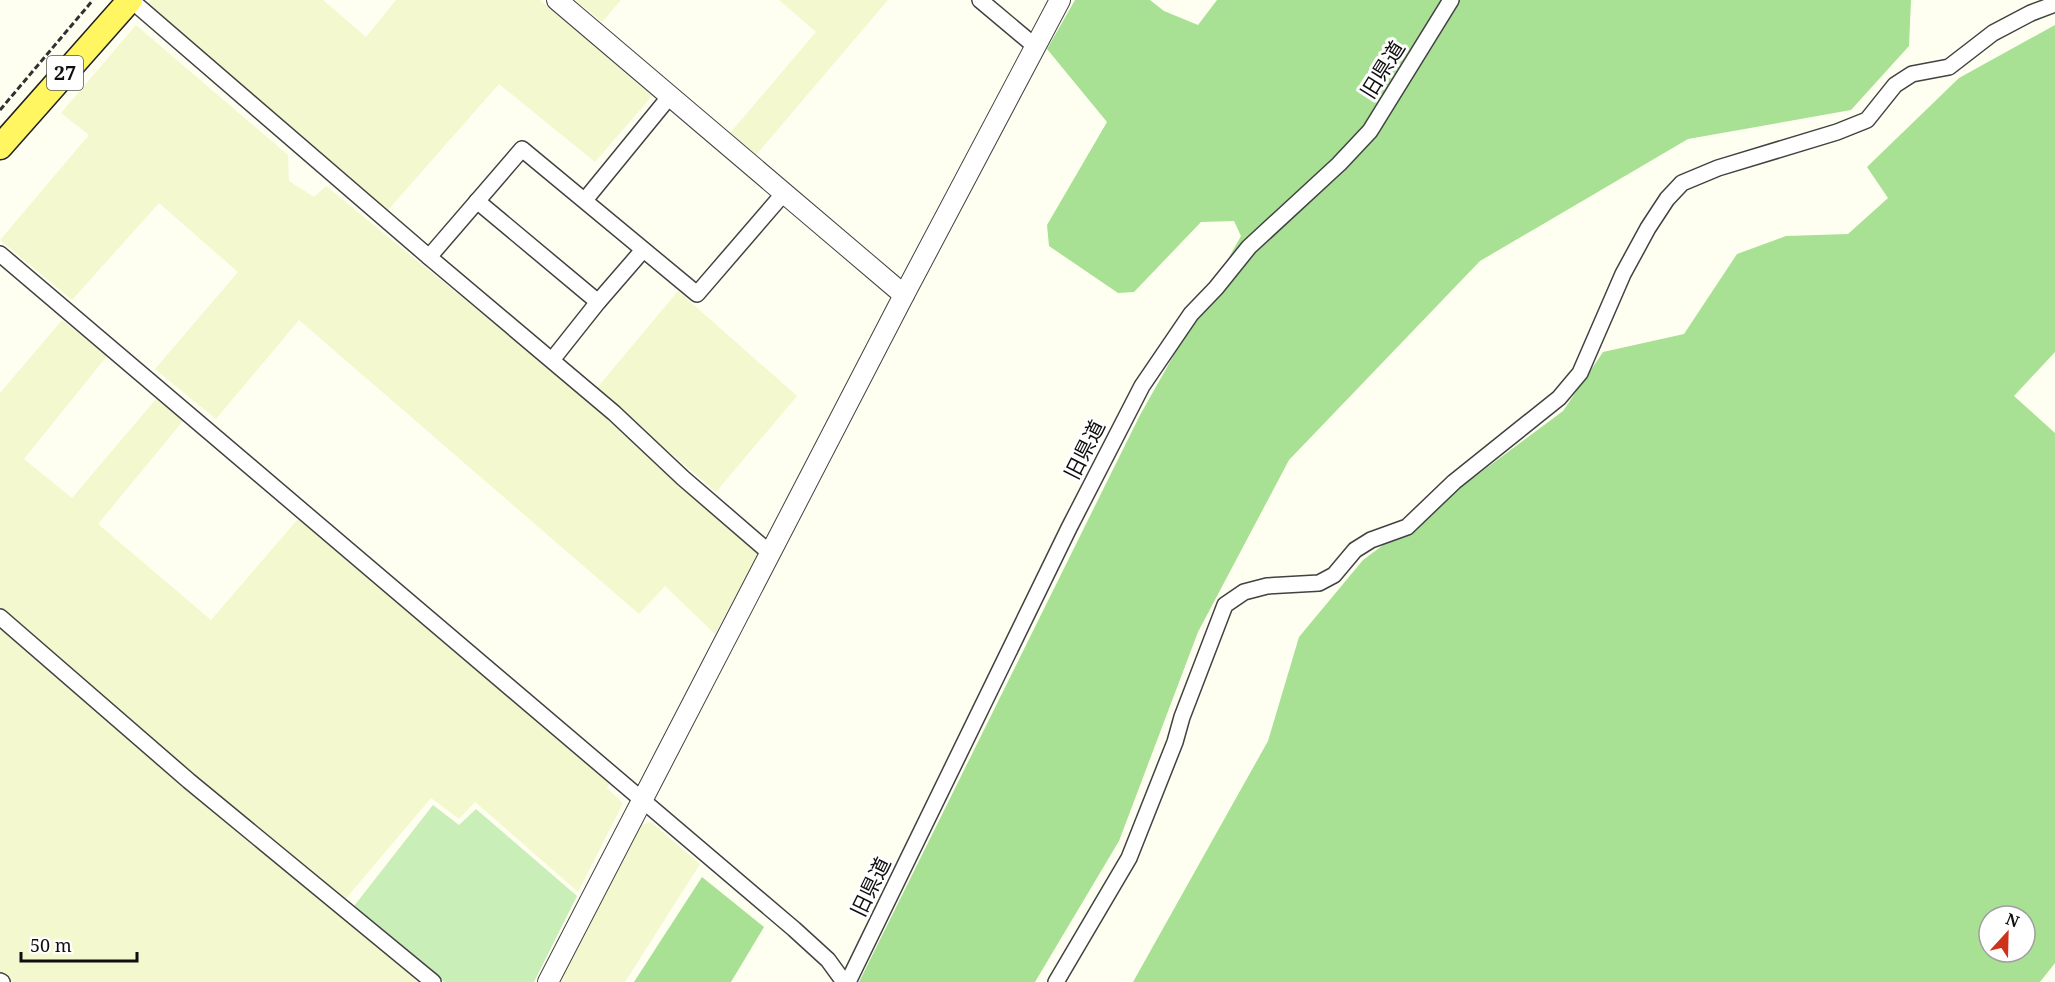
<svg xmlns="http://www.w3.org/2000/svg" width="2055" height="982" viewBox="0 0 2055 982" font-family="'Noto Serif','Noto Sans JP',serif">
  <style>
    .farmland { fill: #f4f8ce }
    .green { fill: #c9eeb7 }
    .forest { fill: #a8e094; fill-rule: evenodd }
    .lines { fill: none; stroke-linecap: round; stroke-linejoin: round }
    .minor-casing { stroke: #424242; stroke-width: 18 }
    .tertiary-casing { stroke: #424242; stroke-width: 22 }
    .primary-casing { stroke: #202020; stroke-width: 27 }
    .path { stroke: #313131; stroke-width: 3; stroke-dasharray: 6 3; stroke-linecap: butt }
    .minor { stroke: #fff; stroke-width: 15 }
    .tertiary { stroke: #fff; stroke-width: 20 }
    .primary { stroke: #fff661; stroke-width: 24 }
    .labels { text-anchor: middle; stroke-width: 6; stroke-linejoin: round; paint-order: stroke }
    .shield { fill: #fff; stroke: #575757; stroke-width: 1.5 }
    .shield-label { font-size: 20px; font-weight: bold; fill: #0f0f0f }
    .street-label { font-size: 21px; fill: #0f0f0f; stroke: #fff }
  </style>
  <rect width="100%" height="100%" fill="#fffff1"/>
  <g class="farmland">
    <polygon points="151,0 323,0 366,37 396,0 540,0 652,96 595,162 499,84 388,210 147,4"/>
    <polygon points="575,0 621,0 602,22"/>
    <polygon points="779,0 888,0 756,155 730,133 816,32"/>
    <polygon points="136,25 288,155 289,181 314,197 326,186 552,371 759,552 715,634 665,586 639,614 299,320 216,419 155,369 238,272 159,203 72,300 0,240 89,135 61,113"/>
    <polygon points="678,291 797,396 716,492 596,389"/>
    <polygon points="62,320 107,356 24,459 72,498 156,399 183,421 98,524 211,620 298,519 609,783 607,788 623,803 578,892 475,802 459,819 431,798 337,909 418,982 0,982 0,393"/>
    <polygon points="651,822 700,864 625,982 558,982 638,826"/>
  </g>
  <polygon class="green" points="433,805 459,825 476,809 577,896 534,982 444,982 354,906"/>
  <g class="forest">
    <polygon points="1075,0 1150,0 1164,11 1198,25 1217,0 1911,0 1909,46 1851,110 1688,139 1480,261 1289,460 1198,632 1119,841 1035,982 859,982 1140,415 1241,236 1234,221 1201,222 1134,292 1118,293 1049,246 1047,225 1107,122 1047,49"/>
    <path d="M2055 25V352L2014 396 2055 433V963L2040 982H1133L1268 741 1299 637 1363 560 1563 411 1603 352 1684 334 1737 254 1786 236 1848 234 1888 198 1867 167 1959 78ZM1989 916H2025V952H1989Z"/>
    <polygon points="702,877 764,927 731,982 634,982"/>
  </g>
  <g class="lines">
    <g class="minor-casing">
      <g id="minor">
        <polyline points="131,0 429,257 614,413 683,478 770,553"/>
        <polyline points="980,0 1036,47"/>
        <polyline points="585,200 670,96"/>
        <polyline points="477,201 598,302"/>
        <polyline points="0,254 794,929 828,960 844,982"/>
        <polyline points="429,257 522,149 697,294 784,193"/>
        <polyline points="552,360 598,302 643,250"/>
        <polyline points="0,617 189,781 433,982"/>
        <polyline points="0,981 2,982"/>
        <polyline points="848,982 1069,528 1142,386 1191,314 1216,288 1249,247 1339,164 1370,131 1451,0"/>
        <polyline points="1056,982 1129,858 1175,742 1182,717 1225,605 1244,592 1267,586 1319,583 1334,575 1355,550 1371,540 1407,527 1454,482 1559,398 1580,373 1623,274 1648,228 1667,199 1682,183 1718,168 1837,132 1867,120 1895,85 1912,74 1949,67 1993,33 2031,13 2055,4"/>
      </g>
    </g>
    <g class="tertiary-casing">
      <g id="tertiary">
        <polyline points="557,0 904,295"/>
        <polyline points="548,982 904,295 1060,0"/>
      </g>
    </g>
    <g class="primary-casing">
      <polyline id="primary" points="0,147 130,0"/>
    </g>
    <polyline class="path" points="0,110 93,0"/>
    <use href="#minor" class="minor"/>
    <use href="#tertiary" class="tertiary"/>
    <use href="#primary" class="primary"/>
  </g>
  <g class="labels">
    <rect class="shield" x="47" y="56" width="36" height="34" rx="4.5"/>
    <g class="shield-label">
      <text x="65" y="80">27</text>
    </g>
    <g class="street-label">
      <text transform="translate(1383 70) rotate(-58)" y="7">旧県道</text>
      <text transform="translate(1085 450) rotate(-63)" y="7">旧県道</text>
      <text transform="translate(871 887) rotate(-64)" y="7">旧県道</text>
    </g>
  </g>
  <g transform="translate(2007 934) rotate(22)"><circle r="28" fill="#ffffff" stroke="#9f9f9f" stroke-width="1.5"/>
  <path d="M0-4.5L10 22L0 15L-10 22Z" fill="#cc331a"/>
  <text y="-9" font-size="16" font-weight="bold" text-anchor="middle" fill="#0f0f0f">N</text>
  </g>
  <path d="M21 952v9h116v-9" fill="none" stroke="#0f0f0f" stroke-width="3"/>
  <text x="30" y="952" font-size="18" fill="#0f0f0f" stroke="#ffffff" stroke-width="4.5" paint-order="stroke">50 m</text>
</svg>
